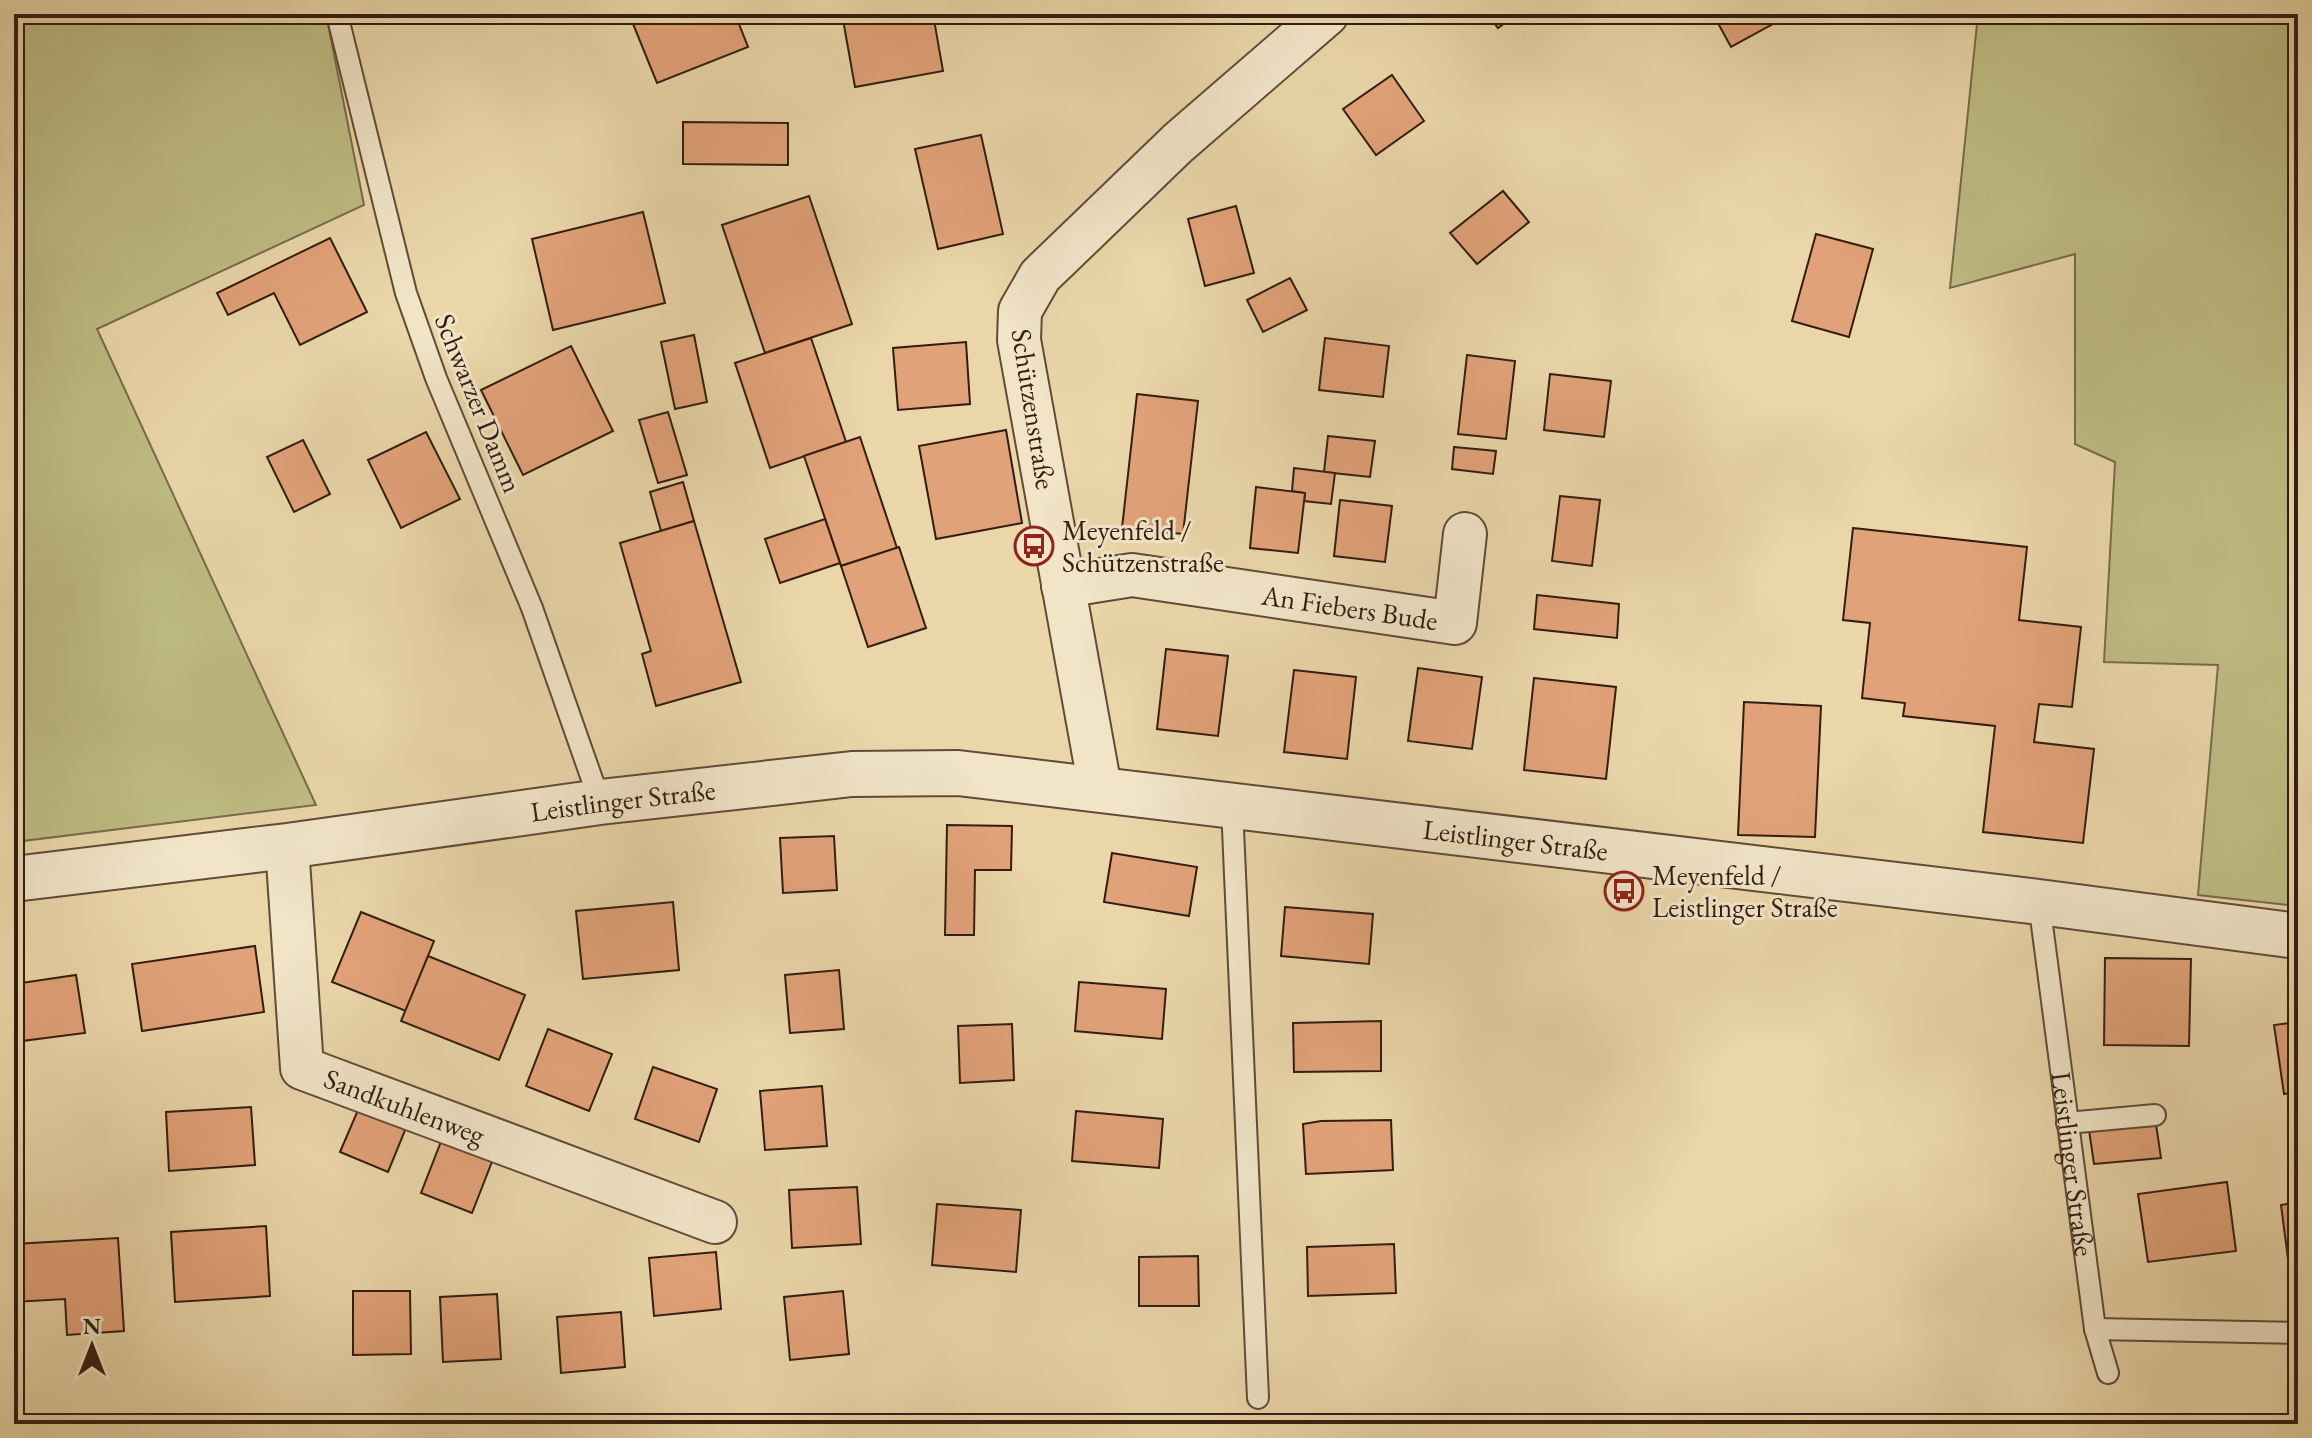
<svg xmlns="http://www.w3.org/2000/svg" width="2312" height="1438" viewBox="0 0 2312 1438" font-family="'EB Garamond',serif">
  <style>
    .green { fill: #bebc83; stroke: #786c4b; stroke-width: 2 }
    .building { fill: #e2a279; stroke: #321d13; stroke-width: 2 }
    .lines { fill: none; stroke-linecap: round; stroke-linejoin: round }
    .service-casing { stroke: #604b38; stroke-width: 24 }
    .minor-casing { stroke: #604b38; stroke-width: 46 }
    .tertiary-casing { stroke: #604b38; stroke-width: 48 }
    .service { stroke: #f1e4c7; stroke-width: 20 }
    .minor { stroke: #f1e4c7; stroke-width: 42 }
    .tertiary { stroke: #f1e4c7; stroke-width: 44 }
    .labels { text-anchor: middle; stroke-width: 6; stroke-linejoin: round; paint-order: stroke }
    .street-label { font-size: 28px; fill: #321d13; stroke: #f1e4c7 }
    .poi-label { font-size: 28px; fill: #321d13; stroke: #f1e4c7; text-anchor: start }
  </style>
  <rect width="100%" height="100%" fill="#ead6a9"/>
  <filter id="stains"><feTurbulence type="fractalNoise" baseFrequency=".0025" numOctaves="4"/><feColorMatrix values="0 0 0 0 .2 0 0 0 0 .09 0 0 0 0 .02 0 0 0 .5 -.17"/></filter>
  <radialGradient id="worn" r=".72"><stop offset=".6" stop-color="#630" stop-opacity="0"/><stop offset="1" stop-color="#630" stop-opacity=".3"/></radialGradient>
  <g class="green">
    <polygon points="50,14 326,14 364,205 97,329 316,805 14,842 14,22"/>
    <polygon points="1978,14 2298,14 2298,906 2198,895 2218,665 2104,662 2115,462 2075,444 2075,254 1950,288"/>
  </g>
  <g class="building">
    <polygon points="629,14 735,14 748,47 657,83"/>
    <polygon points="842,14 933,14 943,71 855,87"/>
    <polygon points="1487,14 1517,14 1498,28"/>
    <polygon points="1713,14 1791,14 1731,47"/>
    <polygon points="1392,75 1424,121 1376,155 1343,109"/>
    <polygon points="683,122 788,123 788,165 683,164"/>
    <polygon points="981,135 1003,234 938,249 915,149"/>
    <polygon points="1503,191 1529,222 1477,264 1450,233"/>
    <polygon points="809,196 852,324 765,353 722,225"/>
    <polygon points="1236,206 1254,273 1205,286 1188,219"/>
    <polygon points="643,212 665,303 553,330 532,239"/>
    <polygon points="1816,234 1873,249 1849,337 1792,321"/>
    <polygon points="330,238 367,312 300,345 274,293 228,315 217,293"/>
    <polygon points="1290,278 1307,310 1263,332 1247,300"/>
    <polygon points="694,335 707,402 675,409 661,342"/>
    <polygon points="811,338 846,442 770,468 735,363"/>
    <polygon points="1325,338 1389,346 1383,397 1319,390"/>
    <polygon points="966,342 970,404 898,410 893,348"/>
    <polygon points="571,346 613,431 523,475 481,390"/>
    <polygon points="1467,355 1515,361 1506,439 1458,434"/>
    <polygon points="1550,374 1611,381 1604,437 1544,430"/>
    <polygon points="1137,394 1198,401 1183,534 1122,528"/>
    <polygon points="668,412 687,475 658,483 639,420"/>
    <polygon points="1006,430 1022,523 936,539 919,446"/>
    <polygon points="426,432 460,499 401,528 368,460"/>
    <polygon points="1328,436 1375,441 1370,477 1324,472"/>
    <polygon points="860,437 897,548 841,566 804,456"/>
    <polygon points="303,440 330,494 294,512 267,457"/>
    <polygon points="1454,447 1496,451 1493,474 1452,469"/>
    <polygon points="1294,468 1335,473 1331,504 1304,501 1305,493 1292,491"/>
    <polygon points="683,482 694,521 661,531 650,492"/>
    <polygon points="1256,487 1305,493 1298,553 1250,548"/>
    <polygon points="1560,496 1600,500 1592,566 1552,561"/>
    <polygon points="1340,500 1392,506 1385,562 1334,556"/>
    <polygon points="825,519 840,563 780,583 765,539"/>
    <polygon points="694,521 741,682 656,706 642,654 651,651 620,543"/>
    <polygon points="1853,528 2027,547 2019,620 2081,627 2072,707 2039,704 2034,742 2094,749 2083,843 1983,832 1995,726 1903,716 1905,703 1862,698 1870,623 1843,620"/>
    <polygon points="899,547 926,628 868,647 841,566"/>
    <polygon points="1537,595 1619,604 1617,638 1534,629"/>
    <polygon points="1166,649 1228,656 1218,736 1157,729"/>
    <polygon points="1418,668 1482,677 1472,749 1408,741"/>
    <polygon points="1294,670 1356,677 1347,759 1284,752"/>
    <polygon points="1534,678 1616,687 1606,779 1524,770"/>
    <polygon points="1744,702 1821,706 1815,837 1738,835"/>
    <polygon points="947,825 1012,826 1011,870 975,870 974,935 945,935"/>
    <polygon points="834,836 837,890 783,893 780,838"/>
    <polygon points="1112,853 1197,867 1189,916 1104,902"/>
    <polygon points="673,902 679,970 583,979 576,911"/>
    <polygon points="1285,907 1373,914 1369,964 1281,956"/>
    <polygon points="361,912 434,941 406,1011 332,982"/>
    <polygon points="255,946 264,1012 142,1031 132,964"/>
    <polygon points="428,956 525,995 499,1060 401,1021"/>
    <polygon points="2105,958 2191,959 2189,1046 2104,1045"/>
    <polygon points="839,970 844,1029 790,1033 785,975"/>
    <polygon points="76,975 85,1033 14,1042 14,984"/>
    <polygon points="1079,982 1166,989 1162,1039 1075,1031"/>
    <polygon points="1381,1021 1381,1071 1294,1072 1293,1023"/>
    <polygon points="2298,1022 2298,1092 2284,1094 2274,1025"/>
    <polygon points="1012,1024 1014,1080 960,1083 958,1026"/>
    <polygon points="548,1029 612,1054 589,1111 526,1086"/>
    <polygon points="653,1067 717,1089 699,1142 635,1119"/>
    <polygon points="822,1086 827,1146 765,1150 760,1091"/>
    <polygon points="361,1103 408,1123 388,1172 340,1152"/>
    <polygon points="251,1107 255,1165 169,1171 166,1112"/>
    <polygon points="1076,1111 1163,1119 1159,1168 1072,1161"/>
    <polygon points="1391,1120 1393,1170 1306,1174 1303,1124 1321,1121"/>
    <polygon points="2156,1124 2161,1158 2094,1164 2089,1130"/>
    <polygon points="442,1139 493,1159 472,1213 421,1193"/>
    <polygon points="2227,1182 2236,1251 2148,1262 2138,1194"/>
    <polygon points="857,1187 861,1244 792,1248 789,1190"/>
    <polygon points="2298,1202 2298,1273 2290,1274 2281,1205"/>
    <polygon points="937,1204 1021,1210 1016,1272 932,1265"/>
    <polygon points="266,1226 270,1296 175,1302 171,1232"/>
    <polygon points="118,1238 124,1331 67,1335 65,1299 14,1302 14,1244"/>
    <polygon points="1394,1244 1396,1293 1308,1296 1307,1247"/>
    <polygon points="716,1252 721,1309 654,1316 649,1258"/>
    <polygon points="1198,1256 1199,1306 1139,1306 1139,1257"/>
    <polygon points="353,1291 410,1291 411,1354 353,1355"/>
    <polygon points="843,1291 849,1354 790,1360 784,1297"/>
    <polygon points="497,1294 501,1359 443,1362 440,1297"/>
    <polygon points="621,1312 625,1367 561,1373 557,1317"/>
  </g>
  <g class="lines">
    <g class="service-casing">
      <g id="service">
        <polyline points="337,14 406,293 436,378 532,608 600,802"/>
        <polyline points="1232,806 1258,1398"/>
        <path id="s1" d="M2039 902 2095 1329 2108 1373"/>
        <polyline points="2067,1123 2155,1115"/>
        <polyline points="2095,1329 2298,1333"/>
      </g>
    </g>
    <g class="minor-casing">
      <g id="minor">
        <path id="s2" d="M1063 586 1132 575 1455 623 1465 534"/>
        <polyline points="1100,788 1019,340 1020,311 1040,276 1178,143 1327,14"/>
        <path id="s3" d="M287 846 302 1068 715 1222"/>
      </g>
    </g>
    <g class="tertiary-casing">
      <g id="tertiary">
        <path id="s4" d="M14 879 287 846 600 802 852 774 958 773 2039 902 2298 936"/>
      </g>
    </g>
    <use href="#service" class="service"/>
    <use href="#minor" class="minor"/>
    <use href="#tertiary" class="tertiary"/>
  </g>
  <defs>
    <g id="bus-ring" transform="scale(2)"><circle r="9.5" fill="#f1e4c7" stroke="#8f2418" stroke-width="1.5"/><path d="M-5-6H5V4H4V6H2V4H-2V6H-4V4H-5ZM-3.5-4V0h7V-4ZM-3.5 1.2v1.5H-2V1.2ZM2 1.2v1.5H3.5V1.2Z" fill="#8f2418"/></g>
  </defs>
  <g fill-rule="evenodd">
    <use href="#bus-ring" x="1034" y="546"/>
    <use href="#bus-ring" x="1624" y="891"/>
  </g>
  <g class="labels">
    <g class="street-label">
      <text transform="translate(479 403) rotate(68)" y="10">Schwarzer Damm</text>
      <text transform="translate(1034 409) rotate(81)" y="10">Schützenstraße</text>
      <text dy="10" stroke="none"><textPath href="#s2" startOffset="290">An Fiebers Bude</textPath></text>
      <text dy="10" stroke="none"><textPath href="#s4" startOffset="614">Leistlinger Straße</textPath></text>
      <text dy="10" stroke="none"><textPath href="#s4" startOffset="1512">Leistlinger Straße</textPath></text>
      <text dy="10" stroke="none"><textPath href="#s3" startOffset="332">Sandkuhlenweg</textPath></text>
      <text dy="10" stroke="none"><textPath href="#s1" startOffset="264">Leistlinger Straße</textPath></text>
    </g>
    <g class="poi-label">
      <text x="1062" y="540">Meyenfeld /<tspan x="1062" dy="32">Schützenstraße</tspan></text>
      <text x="1652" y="885">Meyenfeld /<tspan x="1652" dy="32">Leistlinger Straße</tspan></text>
    </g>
  </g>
  <rect width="2312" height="1438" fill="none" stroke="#ead6a9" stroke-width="48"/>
  <rect x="16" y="16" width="2280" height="1406" fill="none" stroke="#321d13" stroke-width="4"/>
  <rect x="24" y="24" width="2264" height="1390" fill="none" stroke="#321d13" stroke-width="2"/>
  <g transform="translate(92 1346)" stroke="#f1e4c7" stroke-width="6" paint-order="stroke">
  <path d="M0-6L14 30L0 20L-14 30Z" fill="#321d13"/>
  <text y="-12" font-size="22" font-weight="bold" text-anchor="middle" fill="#321d13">N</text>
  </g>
  <rect width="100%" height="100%" filter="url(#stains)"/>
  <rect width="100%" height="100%" fill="url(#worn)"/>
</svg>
